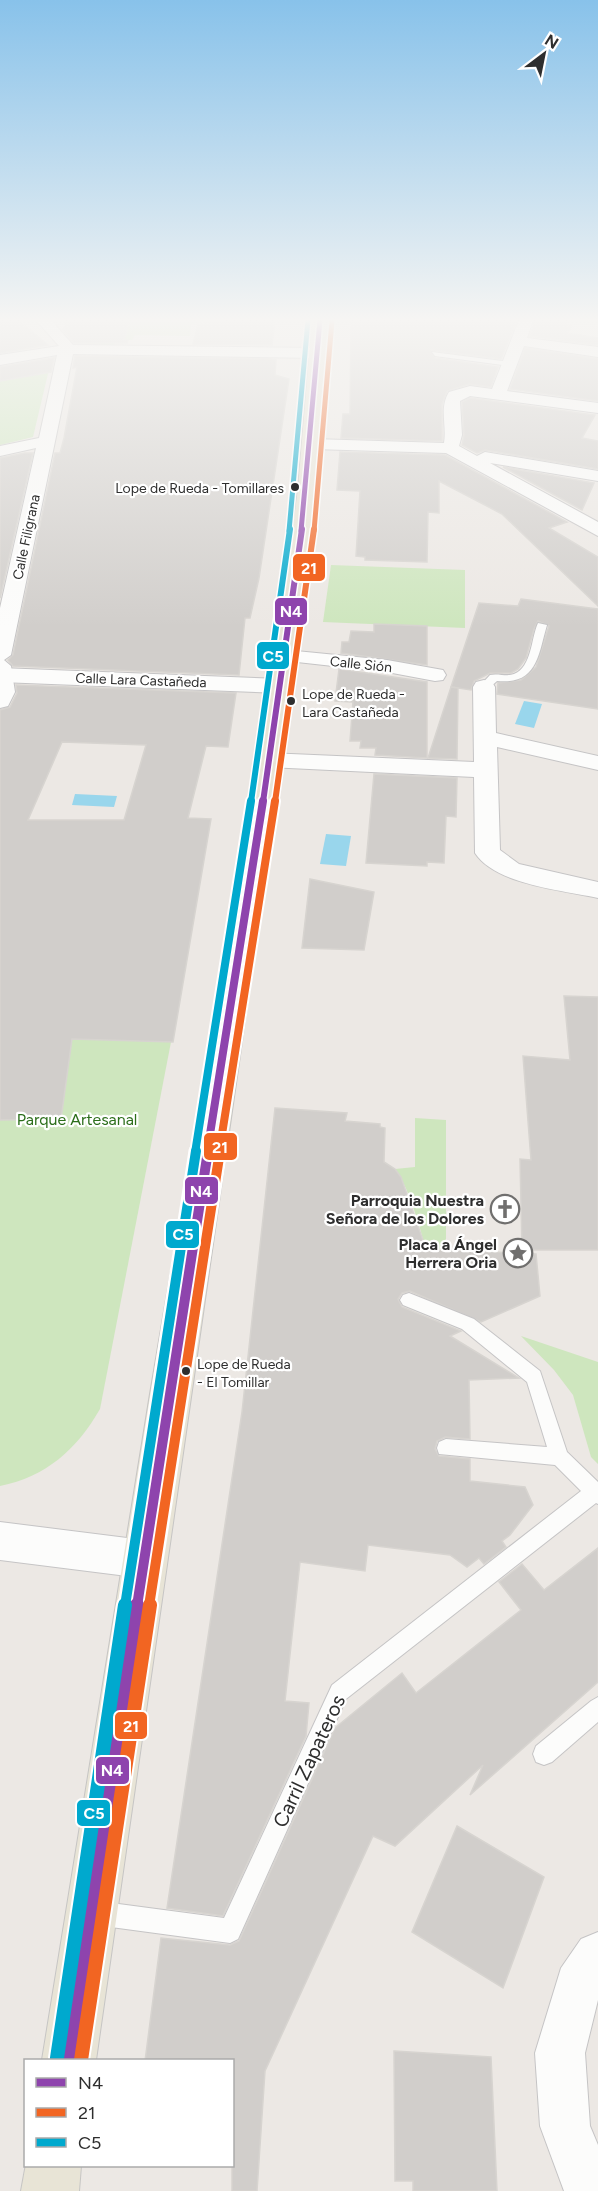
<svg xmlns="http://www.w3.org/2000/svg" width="598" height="2191" viewBox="0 0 598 2191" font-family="Figtree,sans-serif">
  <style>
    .green { fill: #cee6be }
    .water { fill: #99d6ec }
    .building { fill: #d1cecb; stroke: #d7d4d0; stroke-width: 1.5; fill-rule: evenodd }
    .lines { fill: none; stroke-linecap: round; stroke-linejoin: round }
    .service-casing { stroke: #c5c4c5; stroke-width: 2 }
    .minor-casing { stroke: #c5c4c5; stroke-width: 2 }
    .tertiary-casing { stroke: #c5c4c5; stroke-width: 2 }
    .primary-casing { stroke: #c6c5c4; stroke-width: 2 }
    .service { fill: #fcfcfb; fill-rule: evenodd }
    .minor { fill: #fcfcfb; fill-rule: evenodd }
    .tertiary { fill: #fcfcfb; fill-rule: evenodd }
    .primary { fill: #e8e4d6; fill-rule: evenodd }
    .bus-1-far4-casing { stroke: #fff; stroke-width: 8 }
    .bus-1-far3-casing { stroke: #fff; stroke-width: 9 }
    .bus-1-far2-casing { stroke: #fff; stroke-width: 12 }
    .bus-1-far1-casing { stroke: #fff; stroke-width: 15 }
    .bus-1-casing { stroke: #fff; stroke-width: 18 }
    .bus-2-far4-casing { stroke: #fff; stroke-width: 8 }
    .bus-2-far3-casing { stroke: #fff; stroke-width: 9 }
    .bus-2-far2-casing { stroke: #fff; stroke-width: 12 }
    .bus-2-far1-casing { stroke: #fff; stroke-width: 15 }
    .bus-2-casing { stroke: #fff; stroke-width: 18 }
    .bus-3-far4-casing { stroke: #fff; stroke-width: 8 }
    .bus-3-far3-casing { stroke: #fff; stroke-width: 9 }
    .bus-3-far2-casing { stroke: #fff; stroke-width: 12 }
    .bus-3-far1-casing { stroke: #fff; stroke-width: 15 }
    .bus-3-casing { stroke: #fff; stroke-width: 18 }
    .bus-1-far4 { stroke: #8e44ad; stroke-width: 5 }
    .bus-1-far3 { stroke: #8e44ad; stroke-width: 6 }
    .bus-1-far2 { stroke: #8e44ad; stroke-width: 8 }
    .bus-1-far1 { stroke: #8e44ad; stroke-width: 10 }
    .bus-1 { stroke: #8e44ad; stroke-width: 14 }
    .bus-2-far4 { stroke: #f26522; stroke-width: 5 }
    .bus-2-far3 { stroke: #f26522; stroke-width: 6 }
    .bus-2-far2 { stroke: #f26522; stroke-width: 8 }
    .bus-2-far1 { stroke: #f26522; stroke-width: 10 }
    .bus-2 { stroke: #f26522; stroke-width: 14 }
    .bus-3-far4 { stroke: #00a9ce; stroke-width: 5 }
    .bus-3-far3 { stroke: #00a9ce; stroke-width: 6 }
    .bus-3-far2 { stroke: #00a9ce; stroke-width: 8 }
    .bus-3-far1 { stroke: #00a9ce; stroke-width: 10 }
    .bus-3 { stroke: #00a9ce; stroke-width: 14 }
    .bus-dot { fill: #2e2e2e; stroke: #fff; stroke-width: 2 }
    .labels { text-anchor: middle; stroke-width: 4.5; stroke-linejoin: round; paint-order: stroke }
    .bus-label { font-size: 14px; fill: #2e2e2e; stroke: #fff; text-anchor: start }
    .far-street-label { font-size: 14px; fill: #2e2e2e; stroke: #fff }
    .park-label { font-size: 16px; fill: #2c6e1b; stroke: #fff }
    .poi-label { font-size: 16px; font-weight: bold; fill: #2e2e2e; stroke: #fff; text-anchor: end }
    .near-street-label { font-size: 20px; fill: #2e2e2e; stroke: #fff }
    .line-badge { stroke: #fff; stroke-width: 2 }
    .badge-label { font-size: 16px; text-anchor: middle; font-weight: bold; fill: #fff }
  </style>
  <rect width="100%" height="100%" fill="#ece8e4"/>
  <g class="green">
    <polygon points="130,320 211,320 191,324 190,336 135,335 132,340 116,340 114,345 82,343 63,326 129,324"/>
    <polygon points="51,361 33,437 0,445 0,381"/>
    <polygon points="331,565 465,570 465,628 323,622"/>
    <path d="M0 1036 171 1042 100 1409C77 1449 46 1477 0 1486Z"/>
    <path d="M415 1118 446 1120V1307L440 1305C432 1274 414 1192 395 1169L415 1167Z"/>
    <polygon points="521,1336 598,1362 598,1464 591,1457 573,1395 554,1370"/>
  </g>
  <g class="water">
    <polygon points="524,701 542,704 534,728 515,724"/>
    <polygon points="75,794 117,796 114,807 72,805"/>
    <polygon points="326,834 351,836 346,866 320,864"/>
  </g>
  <g class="building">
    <polygon points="0,320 18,320 48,345 0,353"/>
    <polygon points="67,320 130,320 124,340 128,340 127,343 74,343 63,330"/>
    <polygon points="230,320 275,320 272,345 193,344 198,324"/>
    <polygon points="351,320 517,320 501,359 431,350 435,358 498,367 491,387 469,384 447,391 442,404 442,441 341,438 343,414 350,414"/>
    <polygon points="535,320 571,320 567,325 572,326 567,333 598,338 598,345 530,336"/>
    <polygon points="525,348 598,359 598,401 510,389"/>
    <polygon points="75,356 270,359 276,360 275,375 289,379 259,578 250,618 245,618 239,675 13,666 8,660 13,655 55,453 60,453 64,438 77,367 73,368"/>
    <polygon points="54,358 51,372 0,381 0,367"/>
    <polygon points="470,398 595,415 582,438 598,441 598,469 485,450 477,453 462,445 464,435 462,402"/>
    <polygon points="340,452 445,455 567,522 549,528 598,557 598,606 502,514 439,481 439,513 428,512 427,562 365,560 365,557 356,556 360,491 337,490"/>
    <polygon points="25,453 33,453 0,598 0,458"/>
    <polygon points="503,467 594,483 582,510"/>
    <polygon points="521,599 598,609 598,709 497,694 498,683 521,680 536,667 549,626 538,621 534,629 526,658 518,669 511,673 490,673 474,681 471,690 451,687 479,603 518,606"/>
    <polygon points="374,624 427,626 427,665 341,653 342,642 349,642 351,631 374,632"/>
    <polygon points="339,669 427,682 427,758 375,755 376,748 360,748 361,741 350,741 353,702 335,701"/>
    <path d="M16 685 236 693 228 747 206 746 188 818 211 819 173 1042 72 1039 61 1119 0 1120V710L10 707 17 693ZM62 742 146 745 124 820H28Z"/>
    <polygon points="451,687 458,688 457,759 428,758"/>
    <polygon points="374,774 457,778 456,817 446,816 444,863 427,862 427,866 366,863"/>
    <polygon points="310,879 374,892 364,950 302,948"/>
    <polygon points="564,996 598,997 598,1250 522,1250 520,1159 531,1160 523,1056 570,1060"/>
    <polygon points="275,1108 347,1113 345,1121 380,1124 380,1127 385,1128 384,1162 395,1169 401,1177 426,1249 536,1254 540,1296 481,1322 410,1291 402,1293 398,1299 402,1307 461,1331 450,1336 519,1378 469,1380 470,1439 445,1437 437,1441 435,1449 439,1456 470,1459 470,1481 525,1487 533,1505 510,1535 502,1541 506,1547 484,1564 479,1558 467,1567 450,1555 368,1545 365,1571 300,1562 285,1701 309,1703 306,1736 223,1916 167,1908 242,1412"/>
    <polygon points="598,1548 598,1682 470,1795 483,1765 395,1846 373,1836 265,2071 257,2191 232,2191 232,2061 145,2061 161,1938 230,1945 239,1941 335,1728 402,1673 416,1693 521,1610 499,1582 522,1564 544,1590"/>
    <polygon points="457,1826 544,1877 503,1988 412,1932"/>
    <polygon points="394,2051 491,2057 497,2191 413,2191 413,2181 395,2181"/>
  </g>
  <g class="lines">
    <g class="service-casing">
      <g id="service">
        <polygon points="432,352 510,362 514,364 510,366 435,356"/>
        <path d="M538 623 547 625C538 656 537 685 497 681L488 689H480L479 687 490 675C498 673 507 677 514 674 532 667 531 638 538 623Z"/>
        <polygon points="409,1293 474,1319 540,1371 567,1452 598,1482 598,1504 596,1503 346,1699 238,1939 230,1943 96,1925 88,1921 84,1913 88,1905 96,1901 224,1918 332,1685 581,1491 555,1465 439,1454 437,1448 439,1442 446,1439 547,1447 527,1382 462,1329 403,1305 400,1300 403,1295"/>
        <polygon points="598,1697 598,1722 552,1762 544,1765 536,1762 533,1754 536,1746 591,1701"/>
      </g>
    </g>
    <g class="minor-casing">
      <g id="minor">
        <polygon points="36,320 51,320 73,345 318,348 326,353 318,358 73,354 11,655 4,660 11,666 15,692 8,706 0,708 0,608 36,448 0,456 0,446 39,438 57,355 0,365 0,355 59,346"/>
        <path d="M519 320H533L527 338 598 347V357L524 346 507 391 598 403V413L470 396 460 401 462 435 459 446 477 456 485 452 598 471V481L490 463 598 522V536L446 453 313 449 305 444 313 439 444 443C447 425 439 408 449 392L470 386 492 389Z"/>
        <polygon points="286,650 387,660 443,670 446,675 443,680 435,681 387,672 279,660 275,656 279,652"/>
        <path d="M484 680 492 682 495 687 496 733 598 756V770L497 747 500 850 519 864 598 882V898C563 890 496 885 475 853L474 777 268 767 260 765 256 760 260 755 268 753 474 762 473 687 476 682Z"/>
        <polygon points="0,1522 143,1540 157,1545 163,1559 157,1573 143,1578 0,1560"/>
        <polygon points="598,1932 598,2000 585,2053 590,2126 598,2145 598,2191 564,2191 540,2126 535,2053 561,1968 581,1939"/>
      </g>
    </g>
    <g class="tertiary-casing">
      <polygon id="tertiary" points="0,668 281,679 289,681 293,686 289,691 281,693 0,682"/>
    </g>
    <g class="primary-casing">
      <g id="primary">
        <polygon points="312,320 328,320 325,404 309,574 96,2060 42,2060 150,1394 275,658 298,489"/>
        <polygon points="26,2164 81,2166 79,2191 21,2191"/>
      </g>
    </g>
    <use href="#service" class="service"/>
    <use href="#minor" class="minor"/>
    <use href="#tertiary" class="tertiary"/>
    <use href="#primary" class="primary"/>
    <g class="bus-1-far4-casing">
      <polyline id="bus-1-far4" points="301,531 320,320"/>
    </g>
    <g class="bus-1-far3-casing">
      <polyline id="bus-1-far3" points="263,802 302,529"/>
    </g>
    <g class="bus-1-far2-casing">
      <polyline id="bus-1-far2" points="207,1153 263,801"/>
    </g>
    <g class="bus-1-far1-casing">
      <polyline id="bus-1-far1" points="137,1606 208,1151"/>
    </g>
    <g class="bus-1-casing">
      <polyline id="bus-1" points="69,2060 137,1605"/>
    </g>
    <g class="bus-2-far4-casing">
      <polyline id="bus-2-far4" points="314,531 332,321"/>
    </g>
    <g class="bus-2-far3-casing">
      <polyline id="bus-2-far3" points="275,802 314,529"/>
    </g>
    <g class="bus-2-far2-casing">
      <polyline id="bus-2-far2" points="219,1153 275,801"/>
    </g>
    <g class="bus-2-far1-casing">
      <polyline id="bus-2-far1" points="149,1606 220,1151"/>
    </g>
    <g class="bus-2-casing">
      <polyline id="bus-2" points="81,2060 150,1605"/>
    </g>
    <g class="bus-3-far4-casing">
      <polyline id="bus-3-far4" points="289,531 308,320"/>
    </g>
    <g class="bus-3-far3-casing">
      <polyline id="bus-3-far3" points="251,802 290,529"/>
    </g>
    <g class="bus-3-far2-casing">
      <polyline id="bus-3-far2" points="195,1153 251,801"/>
    </g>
    <g class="bus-3-far1-casing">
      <polyline id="bus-3-far1" points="125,1606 196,1151"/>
    </g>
    <g class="bus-3-casing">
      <polyline id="bus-3" points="57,2058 125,1605"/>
    </g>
    <use href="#bus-1-far4" class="bus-1-far4"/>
    <use href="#bus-1-far3" class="bus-1-far3"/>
    <use href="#bus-1-far2" class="bus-1-far2"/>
    <use href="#bus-1-far1" class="bus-1-far1"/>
    <use href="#bus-1" class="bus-1"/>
    <use href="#bus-2-far4" class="bus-2-far4"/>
    <use href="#bus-2-far3" class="bus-2-far3"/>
    <use href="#bus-2-far2" class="bus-2-far2"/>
    <use href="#bus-2-far1" class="bus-2-far1"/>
    <use href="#bus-2" class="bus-2"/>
    <use href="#bus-3-far4" class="bus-3-far4"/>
    <use href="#bus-3-far3" class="bus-3-far3"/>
    <use href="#bus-3-far2" class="bus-3-far2"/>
    <use href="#bus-3-far1" class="bus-3-far1"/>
    <use href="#bus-3" class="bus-3"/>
  </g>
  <linearGradient id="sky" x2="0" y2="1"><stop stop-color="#88c2ea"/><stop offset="0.51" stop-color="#f6f5f3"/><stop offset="1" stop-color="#f6f5f3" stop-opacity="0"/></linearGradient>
  <rect width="598" height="627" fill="url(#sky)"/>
  <defs>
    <g id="church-ring" transform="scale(1.5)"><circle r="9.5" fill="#fff" stroke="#706f6e" stroke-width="1.5"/><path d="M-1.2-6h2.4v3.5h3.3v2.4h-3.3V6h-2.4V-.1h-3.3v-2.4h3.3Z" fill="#706f6e"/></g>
    <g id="sight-ring" transform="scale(1.5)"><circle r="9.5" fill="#fff" stroke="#706f6e" stroke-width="1.5"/><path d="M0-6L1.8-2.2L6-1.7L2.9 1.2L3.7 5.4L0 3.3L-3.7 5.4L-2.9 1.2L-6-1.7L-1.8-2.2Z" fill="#706f6e"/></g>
  </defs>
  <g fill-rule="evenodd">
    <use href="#church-ring" x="505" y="1209"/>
    <use href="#sight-ring" x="518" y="1253"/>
  </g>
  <g class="bus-dot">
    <circle cx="295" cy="487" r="5"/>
    <circle cx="291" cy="701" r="5"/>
    <circle cx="186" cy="1371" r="5"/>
  </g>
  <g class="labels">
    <g class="bus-label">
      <text x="284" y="493" text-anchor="end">Lope de Rueda - Tomillares</text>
      <text x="302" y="699">Lope de Rueda -<tspan x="302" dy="18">Lara Castañeda</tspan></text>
      <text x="197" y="1369">Lope de Rueda<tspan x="197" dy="18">- El Tomillar</tspan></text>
    </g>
    <g class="far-street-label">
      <text transform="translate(26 537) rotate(-78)" y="5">Calle Filigrana</text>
      <text transform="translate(361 664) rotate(6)" y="5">Calle Sión</text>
      <text transform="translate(141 680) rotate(2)" y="5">Calle Lara Castañeda</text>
    </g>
    <g class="park-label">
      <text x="77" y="1125">Parque Artesanal</text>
    </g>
    <g class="poi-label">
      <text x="484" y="1206">Parroquia Nuestra<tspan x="484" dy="18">Señora de los Dolores</tspan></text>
      <text x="497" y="1250">Placa a Ángel<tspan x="497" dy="18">Herrera Oria</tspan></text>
    </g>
    <g class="near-street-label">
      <text transform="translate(309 1761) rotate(-65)" y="7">Carril Zapateros</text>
    </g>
  </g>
  <g class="line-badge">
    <rect x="292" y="553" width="34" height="29" rx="6" fill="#f26522"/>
    <rect x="274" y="597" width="34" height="29" rx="6" fill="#8e44ad"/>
    <rect x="256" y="641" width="34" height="29" rx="6" fill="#00a9ce"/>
    <rect x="203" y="1132" width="35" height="29" rx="6" fill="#f26522"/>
    <rect x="184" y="1176" width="35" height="29" rx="6" fill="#8e44ad"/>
    <rect x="165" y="1220" width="35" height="29" rx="6" fill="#00a9ce"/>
    <rect x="114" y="1711" width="34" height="29" rx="6" fill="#f26522"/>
    <rect x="95" y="1756" width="35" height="29" rx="6" fill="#8e44ad"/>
    <rect x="76" y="1799" width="35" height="28" rx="6" fill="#00a9ce"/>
  </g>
  <g class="badge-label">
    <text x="309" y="574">21</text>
    <text x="291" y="617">N4</text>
    <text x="273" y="662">C5</text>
    <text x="220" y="1153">21</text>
    <text x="201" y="1197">N4</text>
    <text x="183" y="1240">C5</text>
    <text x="131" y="1732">21</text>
    <text x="112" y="1776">N4</text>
    <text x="94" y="1819">C5</text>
  </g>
  <rect x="24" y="2059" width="210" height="108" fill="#ffffff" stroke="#ababab" stroke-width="1.5"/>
  <rect x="36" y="2078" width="30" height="9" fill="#8e44ad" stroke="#ababab" stroke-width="1.5"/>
  <text x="78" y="2089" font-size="18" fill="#2e2e2e">N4</text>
  <rect x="36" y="2108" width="30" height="9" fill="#f26522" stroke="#ababab" stroke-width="1.5"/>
  <text x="78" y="2119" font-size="18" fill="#2e2e2e">21</text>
  <rect x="36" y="2138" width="30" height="9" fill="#00a9ce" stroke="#ababab" stroke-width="1.5"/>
  <text x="78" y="2149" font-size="18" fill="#2e2e2e">C5</text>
  <g transform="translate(544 54) rotate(32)" stroke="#ffffff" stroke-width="4.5" paint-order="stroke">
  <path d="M0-4.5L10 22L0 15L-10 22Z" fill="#2e2e2e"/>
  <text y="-9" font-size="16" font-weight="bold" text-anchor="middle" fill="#2e2e2e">N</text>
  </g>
</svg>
